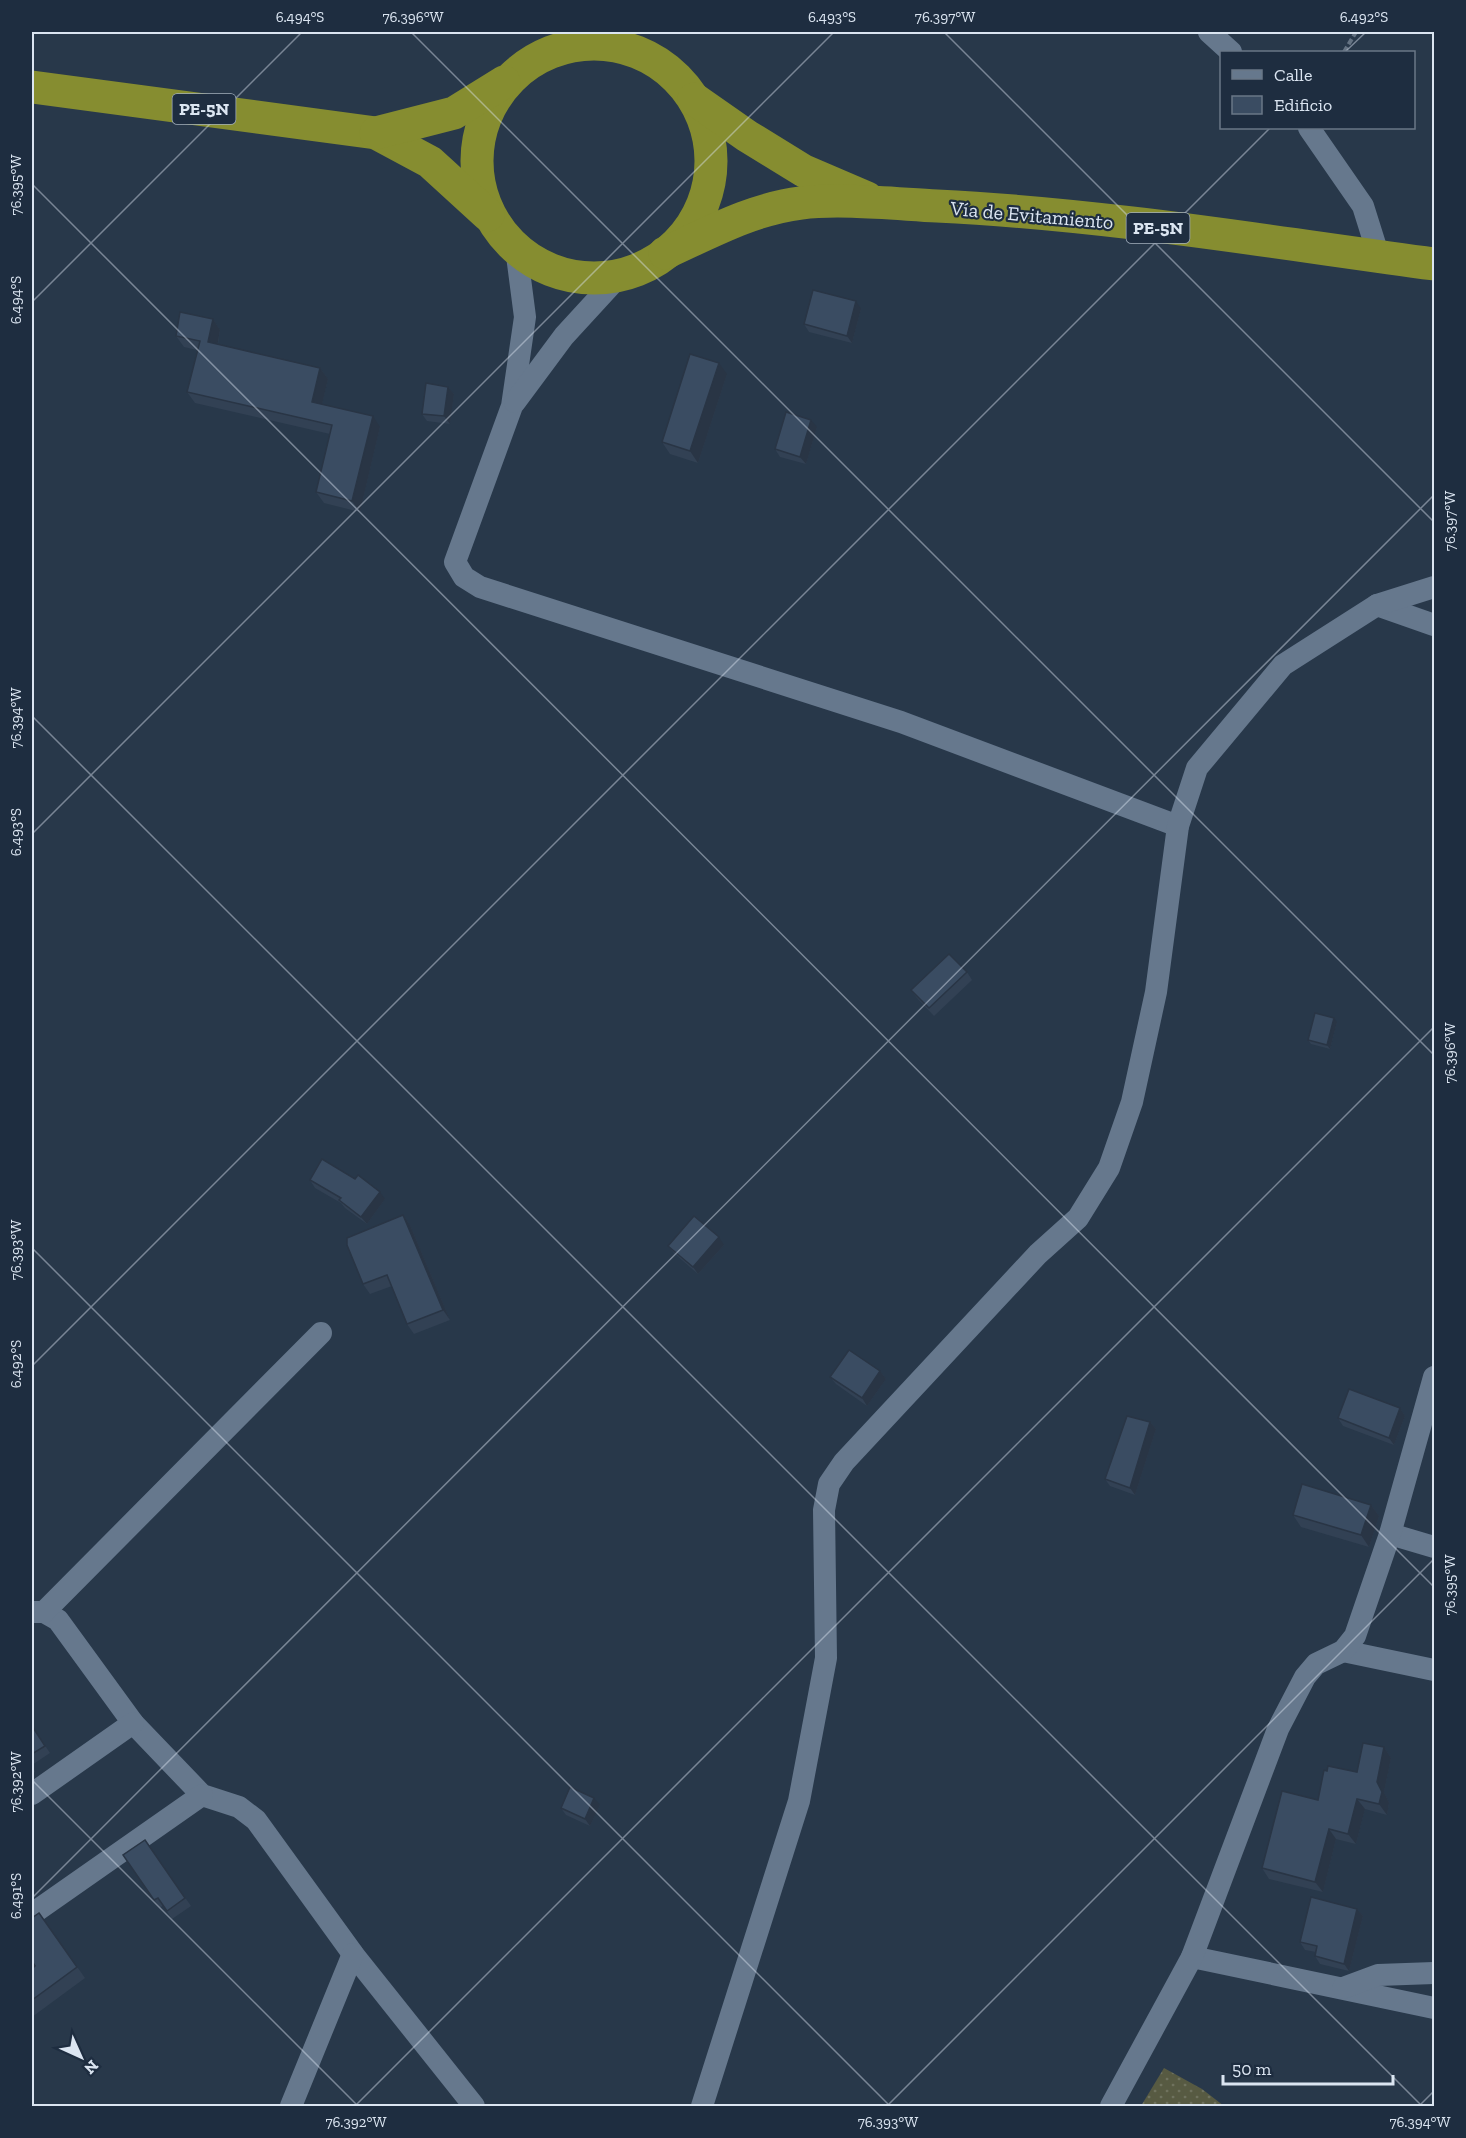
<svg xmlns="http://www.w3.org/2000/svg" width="1466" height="2138" viewBox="0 0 1466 2138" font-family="'Zilla Slab',serif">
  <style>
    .grass { fill: url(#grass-dots) }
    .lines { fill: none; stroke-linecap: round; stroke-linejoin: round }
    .path { stroke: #647282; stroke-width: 4; stroke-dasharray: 6 3; stroke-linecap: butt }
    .minor { stroke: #66788d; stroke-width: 22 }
    .highway { stroke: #868d30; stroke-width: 33 }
    .wall { fill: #324154 }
    .shaded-wall { fill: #293545 }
    .building { fill: #3a4c62; stroke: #293545; stroke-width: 1.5 }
    .ticks { fill: none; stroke: #dbe5f1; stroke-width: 1.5; stroke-opacity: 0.45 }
    .labels { text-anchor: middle; stroke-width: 4.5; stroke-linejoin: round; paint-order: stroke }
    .shield { fill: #1e2d40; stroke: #a2aebc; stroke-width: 1.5 }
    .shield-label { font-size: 18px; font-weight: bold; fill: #dbe5f1 }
    .street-label { font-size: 20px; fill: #dbe5f1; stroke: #1e2d40 }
    .neatline { fill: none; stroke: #dbe5f1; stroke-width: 2 }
    .ticks-label { font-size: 15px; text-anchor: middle; fill: #dbe5f1 }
  </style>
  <defs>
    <pattern id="grass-dots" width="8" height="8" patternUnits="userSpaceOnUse" patternTransform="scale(1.5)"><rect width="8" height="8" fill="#575a42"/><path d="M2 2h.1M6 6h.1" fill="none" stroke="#6f725e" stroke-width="1.8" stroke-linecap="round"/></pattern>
  </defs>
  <rect width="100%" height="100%" fill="#28384a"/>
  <polygon class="grass" points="1164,2068 1202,2089 1224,2106 1141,2106"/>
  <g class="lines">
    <polyline class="path" points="1344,52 1356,32"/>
    <g class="minor">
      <polyline points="1209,32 1231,52"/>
      <polyline points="1309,128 1363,206 1379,257"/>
      <polyline points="516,248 525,317 512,406 455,562 464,577 480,587 901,722 1178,826"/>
      <polyline points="515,402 564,336 620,275"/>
      <polyline points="1377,605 1434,625"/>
      <polyline points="1390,1534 1434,1547"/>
      <polyline points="32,1612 44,1612 58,1620 133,1723 202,1795 239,1807 256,1820 353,1954 474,2106"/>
      <polyline points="44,1612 321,1333"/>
      <polyline points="1343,1651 1434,1670"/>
      <polyline points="32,1794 133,1723"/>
      <polyline points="32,1914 202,1795"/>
      <polyline points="1192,1957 1434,2008"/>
      <polyline points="1343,1988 1378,1975 1434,1973"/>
      <polyline points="291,2106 353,1954"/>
      <polyline points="702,2106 799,1801 826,1658 824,1510 829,1484 844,1462 1038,1254 1078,1218 1109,1168 1132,1102 1156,992 1178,826 1197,768 1283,665 1377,605 1434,587"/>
      <polyline points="1111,2106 1192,1957 1278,1729 1305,1677 1316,1664 1343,1651 1355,1636 1390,1534 1434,1377"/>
    </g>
    <g class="highway">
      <circle cx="594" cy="161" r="117"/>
      <polyline points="32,87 376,133 430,162 488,215"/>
      <polyline points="694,99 747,136 804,171 867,198"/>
      <polyline points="376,133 454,113 504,82"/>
      <path d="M665 253C709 233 752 209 801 203 840 198 897 204 937 206 1104 214 1270 242 1434 264"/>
    </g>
  </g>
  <g class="wall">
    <polygon points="861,309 852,343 809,332 804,324"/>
    <polygon points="213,319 220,330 218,344 320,368 328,379 322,404 380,427 360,512 324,503 316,492 330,434 195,403 187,392 197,350 184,347 176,336"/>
    <polygon points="727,374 698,463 670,454 662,442"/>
    <polygon points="448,387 454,394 450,424 427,421 422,414"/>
    <polygon points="817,427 806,464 780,457 775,449"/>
    <polygon points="967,972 972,980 934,1016 917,998 911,990"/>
    <polygon points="1337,1022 1330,1049 1311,1044 1308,1040"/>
    <polygon points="310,1180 385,1199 367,1224 345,1208 341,1203 315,1188"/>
    <polygon points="403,1215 410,1225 450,1320 414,1334 407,1324 392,1286 370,1294 363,1284"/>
    <polygon points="724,1245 698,1274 674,1253 668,1246"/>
    <polygon points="880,1371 886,1379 867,1406 836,1384 830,1377"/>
    <polygon points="1400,1408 1405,1416 1394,1445 1343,1426 1338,1418"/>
    <polygon points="1150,1422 1156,1429 1135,1495 1110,1486 1105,1479"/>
    <polygon points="1371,1505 1379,1516 1369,1547 1301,1527 1293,1515"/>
    <polygon points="32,1726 50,1753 32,1765"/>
    <polygon points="1384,1747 1391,1758 1384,1792 1389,1803 1387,1815 1365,1809 1356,1844 1336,1839 1323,1892 1269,1879 1262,1868 1318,1800 1357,1772"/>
    <polygon points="32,1766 35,1772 32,1774"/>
    <polygon points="600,1805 590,1826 566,1815 561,1808"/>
    <polygon points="145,1840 191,1906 172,1919 163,1905 160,1908 123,1855"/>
    <polygon points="1357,1909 1363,1916 1349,1971 1320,1964 1315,1956 1316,1952 1305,1950 1300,1942"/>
    <polygon points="39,1913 85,1978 32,2017 32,1969 35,1966"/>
  </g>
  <g class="shaded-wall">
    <polygon points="856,301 861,309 852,343 847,336"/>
    <polygon points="213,319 220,330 216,353 208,342"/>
    <polygon points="719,363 727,374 698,463 690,451"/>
    <polygon points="320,368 328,379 320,413 312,402"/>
    <polygon points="448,387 454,394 450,424 444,416"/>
    <polygon points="373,416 380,427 360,512 352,501"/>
    <polygon points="811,420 817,427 806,464 800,457"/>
    <polygon points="1334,1018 1337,1022 1330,1049 1327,1045"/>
    <polygon points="380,1192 385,1199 367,1224 361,1217"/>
    <polygon points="403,1215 410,1225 450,1320 443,1310"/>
    <polygon points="719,1237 724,1245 698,1274 693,1267"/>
    <polygon points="880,1371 886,1379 867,1406 862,1398"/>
    <polygon points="1400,1408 1405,1416 1394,1445 1389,1438"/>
    <polygon points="1150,1422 1156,1429 1135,1495 1130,1488"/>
    <polygon points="1371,1505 1379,1516 1369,1547 1361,1535"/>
    <polygon points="1384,1747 1391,1758 1384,1792 1389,1803 1387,1815 1379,1804 1377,1782"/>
    <polygon points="594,1798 600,1805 590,1826 585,1819"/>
    <polygon points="1357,1799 1365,1809 1356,1844 1348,1834"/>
    <polygon points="1329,1829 1336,1839 1323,1892 1315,1882"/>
    <polygon points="1357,1909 1363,1916 1349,1971 1344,1964"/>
  </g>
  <g class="building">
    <polygon points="813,290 856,301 847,336 804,324"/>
    <polygon points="180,312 213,319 208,342 320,368 312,402 373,416 352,501 316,492 332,425 187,392 200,341 176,336"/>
    <polygon points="690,354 719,363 690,451 662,442"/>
    <polygon points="426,383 448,387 444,416 422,414"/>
    <polygon points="786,412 811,420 800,457 775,449"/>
    <polygon points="949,954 967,972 929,1008 911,990"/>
    <polygon points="1315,1013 1334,1018 1327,1045 1308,1040"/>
    <polygon points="322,1159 355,1179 358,1175 380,1192 361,1217 339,1200 341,1198 310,1180"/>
    <polygon points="403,1215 443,1310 407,1324 387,1275 363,1284 347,1245 347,1238"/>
    <polygon points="694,1216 719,1237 693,1267 668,1246"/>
    <polygon points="849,1350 880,1371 862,1398 830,1377"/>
    <polygon points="1349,1389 1400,1408 1389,1438 1338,1418"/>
    <polygon points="1127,1416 1150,1422 1130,1488 1105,1479"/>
    <polygon points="1302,1484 1371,1505 1361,1535 1293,1515"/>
    <polygon points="32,1726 45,1746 32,1754"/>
    <polygon points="1363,1743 1384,1747 1377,1782 1382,1792 1379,1804 1357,1799 1348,1834 1329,1829 1315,1882 1262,1868 1282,1791 1318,1800 1324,1770 1327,1771 1328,1766 1357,1772"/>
    <polygon points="570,1787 594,1798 585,1819 561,1808"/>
    <polygon points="145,1840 185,1898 167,1911 158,1898 154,1900 123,1855"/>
    <polygon points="1311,1897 1357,1909 1344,1964 1315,1956 1317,1946 1300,1942"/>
    <polygon points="39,1913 77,1967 32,2000 32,1969 35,1966 32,1961 32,1918"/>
  </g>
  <path class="ticks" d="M411 32 1434 1055M944 32 1434 522M1345 52 1366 32M32 184 1434 1587M32 302 302 32M32 716 1422 2106M32 834 834 32M32 1248 890 2106M32 1366 1270 128M32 1780 358 2106M32 1898 1434 495M355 2106 1434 1027M887 2106 1434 1559M1419 2106 1434 2091"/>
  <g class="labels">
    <g class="shield">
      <rect x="172.5" y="94" width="63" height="30" rx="4.5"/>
      <rect x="1126.5" y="213" width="63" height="30" rx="4.5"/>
    </g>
    <g class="shield-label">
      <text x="204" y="115">PE-5N</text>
      <text x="1158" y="234">PE-5N</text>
    </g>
    <g class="street-label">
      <text transform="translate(1032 215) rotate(5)" y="7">Vía de Evitamiento</text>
    </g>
  </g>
  <rect width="1466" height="2138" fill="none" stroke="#1e2d40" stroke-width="66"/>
  <rect x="1220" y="51" width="195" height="78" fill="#1e2d40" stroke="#6a7787" stroke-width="1.5"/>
  <rect x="1232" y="70" width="30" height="9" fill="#66788d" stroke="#6a7787" stroke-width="1.5"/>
  <text x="1274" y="81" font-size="18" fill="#dbe5f1">Calle</text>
  <rect x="1232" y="96" width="30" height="18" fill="#3a4c62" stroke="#6a7787" stroke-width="1.5"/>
  <text x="1274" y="111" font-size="18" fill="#dbe5f1">Edificio</text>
  <g transform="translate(81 2057) rotate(135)" stroke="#1e2d40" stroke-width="4.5" paint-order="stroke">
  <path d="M0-4.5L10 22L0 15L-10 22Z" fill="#dbe5f1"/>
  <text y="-9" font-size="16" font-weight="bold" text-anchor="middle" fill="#dbe5f1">N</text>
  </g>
  <path d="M1223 2075v9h170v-9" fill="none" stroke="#dbe5f1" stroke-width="3"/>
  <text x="1232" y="2075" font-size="18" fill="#dbe5f1" stroke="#1e2d40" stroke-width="4.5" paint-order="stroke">50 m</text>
  <rect x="33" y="33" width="1400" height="2072" class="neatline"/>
  <g class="ticks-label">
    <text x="300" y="22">6.494°S</text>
    <text x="413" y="22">76.396°W</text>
    <text x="832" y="22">6.493°S</text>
    <text x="945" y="22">76.397°W</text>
    <text x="1364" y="22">6.492°S</text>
    <text transform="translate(16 185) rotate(-90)" y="5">76.395°W</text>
    <text transform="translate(16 300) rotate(-90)" y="5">6.494°S</text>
    <text transform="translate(1450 521) rotate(-90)" y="5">76.397°W</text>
    <text transform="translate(16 718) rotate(-90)" y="5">76.394°W</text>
    <text transform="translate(16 832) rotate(-90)" y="5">6.493°S</text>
    <text transform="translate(1450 1053) rotate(-90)" y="5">76.396°W</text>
    <text transform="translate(16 1250) rotate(-90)" y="5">76.393°W</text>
    <text transform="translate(16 1364) rotate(-90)" y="5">6.492°S</text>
    <text transform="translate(1450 1585) rotate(-90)" y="5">76.395°W</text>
    <text transform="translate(16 1782) rotate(-90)" y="5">76.392°W</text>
    <text transform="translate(16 1896) rotate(-90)" y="5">6.491°S</text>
    <text x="356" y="2127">76.392°W</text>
    <text x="888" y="2127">76.393°W</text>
    <text x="1420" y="2127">76.394°W</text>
  </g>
</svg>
